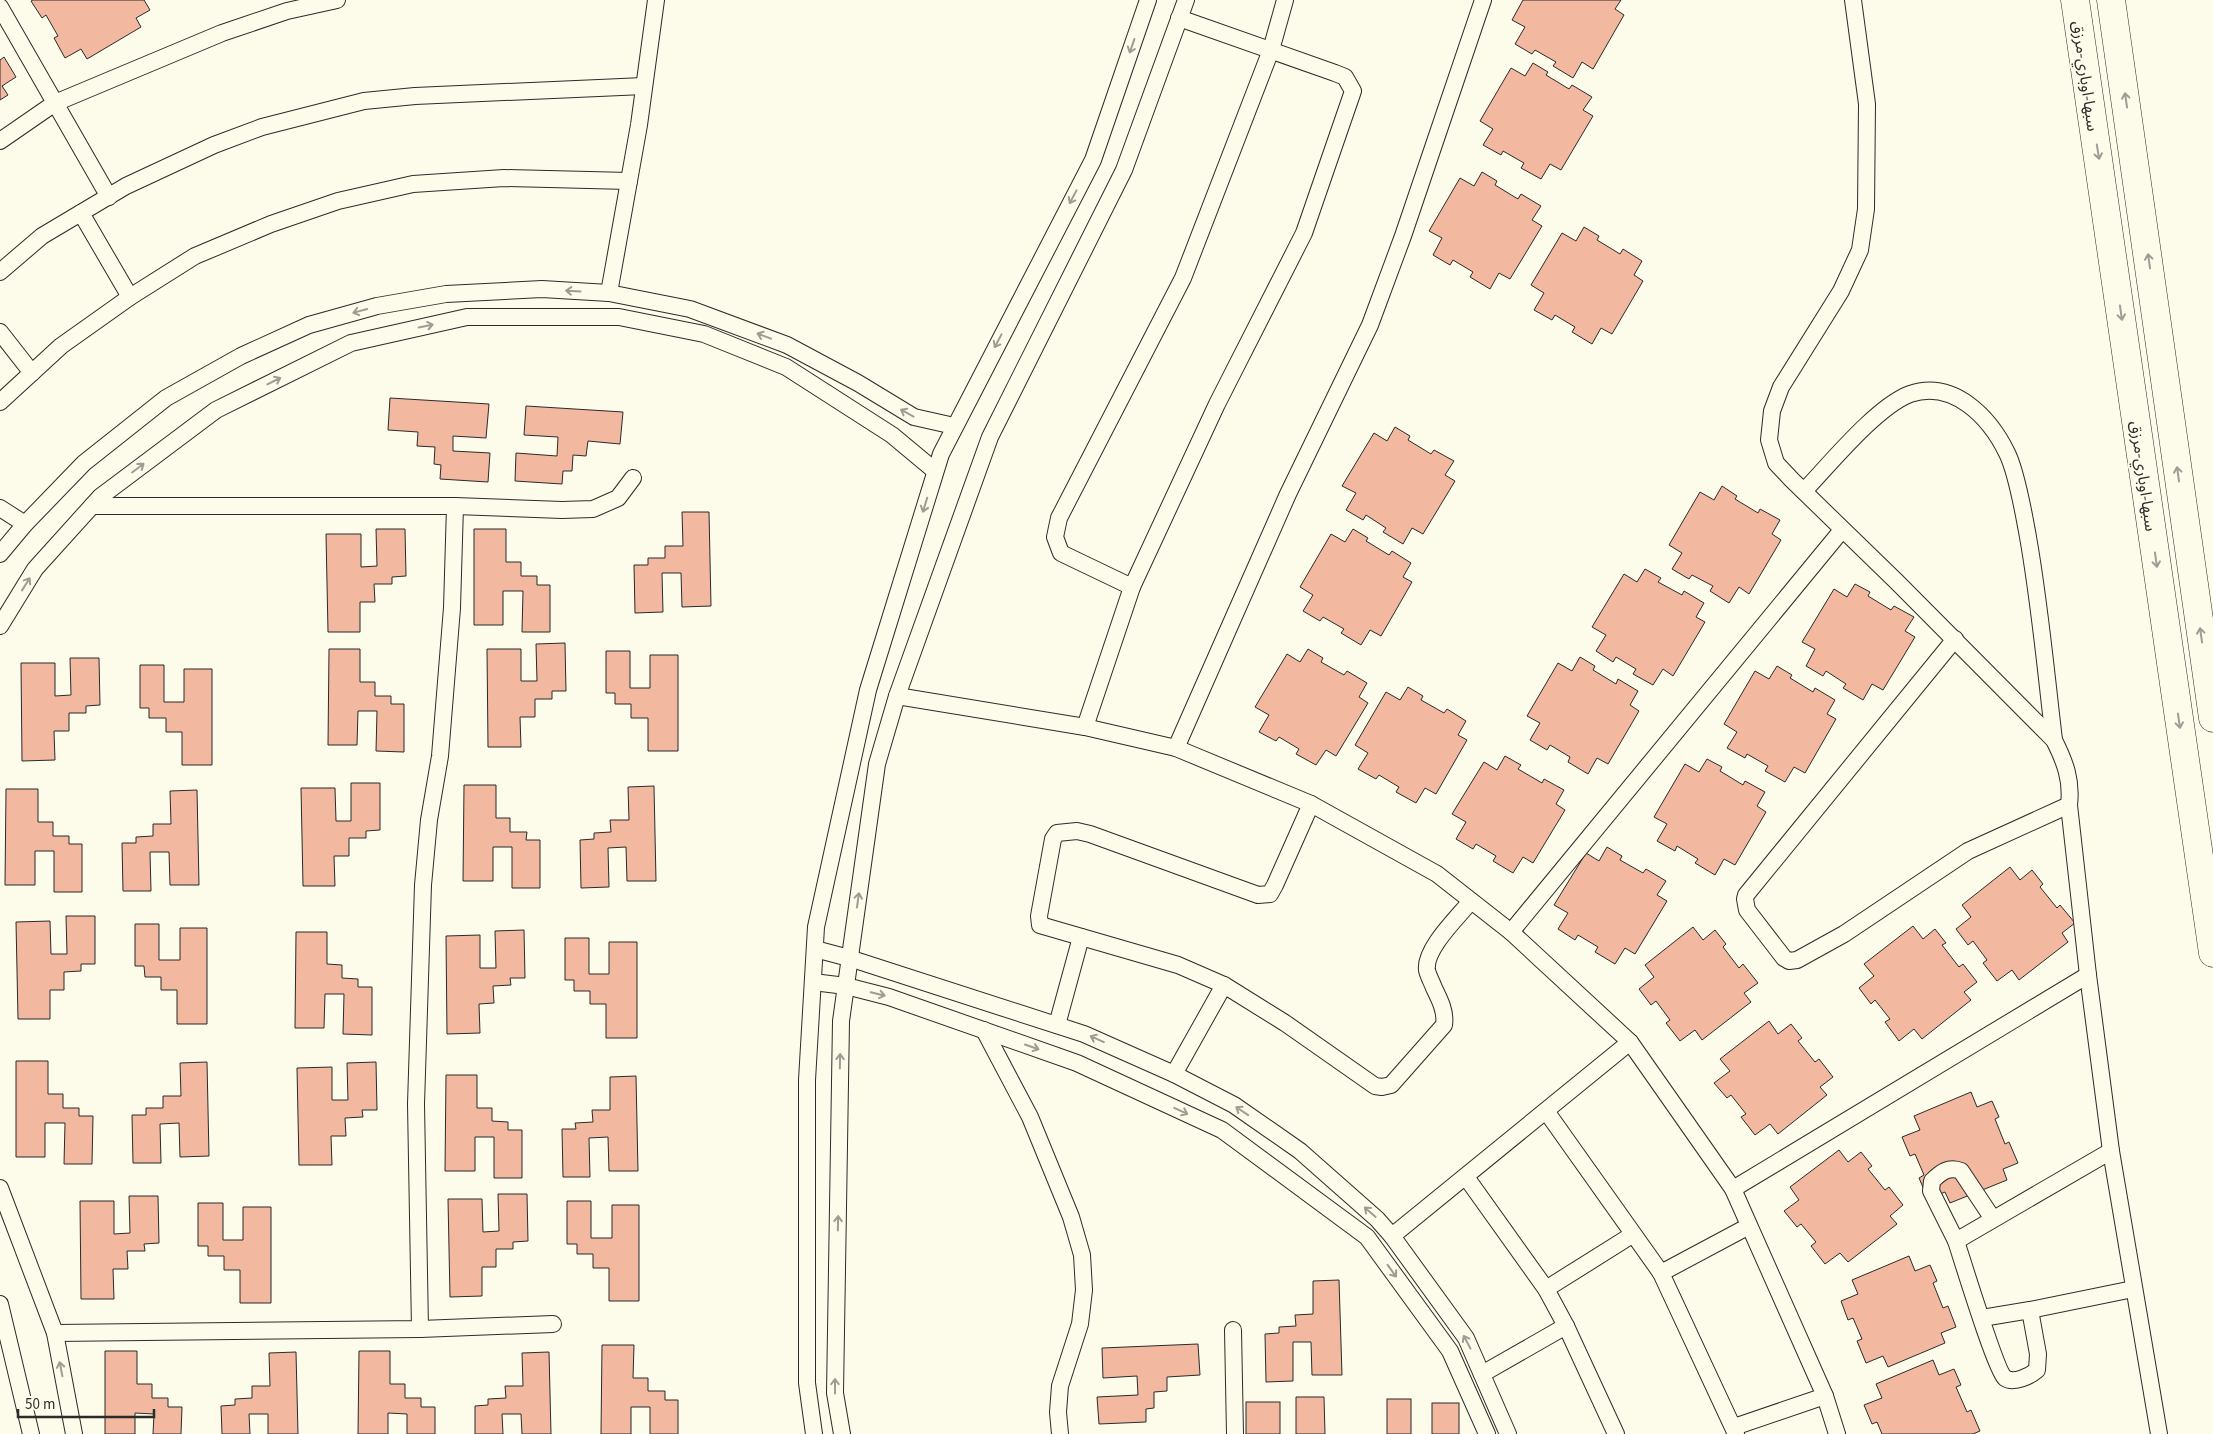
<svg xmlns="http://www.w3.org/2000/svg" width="2213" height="1434" viewBox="0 0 2213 1434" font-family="'Source Sans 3','Noto Sans Arabic',sans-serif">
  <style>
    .building { fill: #f2b8a0; stroke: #2b2b2b }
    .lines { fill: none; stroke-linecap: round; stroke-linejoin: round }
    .minor-casing { stroke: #2b2b2b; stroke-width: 18 }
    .trunk-casing { stroke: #2b2b2b; stroke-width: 29 }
    .minor { stroke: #fdfbea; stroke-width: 16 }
    .trunk { stroke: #fdfbea; stroke-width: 28 }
    .oneway { stroke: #9e9d94 }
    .labels { text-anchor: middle; stroke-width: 4; stroke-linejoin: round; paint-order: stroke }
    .street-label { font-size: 16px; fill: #2b2b2b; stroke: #fdfbea }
  </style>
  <rect width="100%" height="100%" fill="#fdfbea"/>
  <g class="building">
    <polygon points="33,0 144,0 150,10 136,18 141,27 87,59 81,49 65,58 54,38 58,36 46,15 42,18 31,1"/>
    <polygon points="1523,0 1621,0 1615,9 1624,15 1593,69 1582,62 1573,78 1553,66 1556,62 1535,50 1532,54 1515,44 1525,27 1512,20"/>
    <polygon points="4,57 16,77 2,86 8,95 0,100 0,60"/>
    <polygon points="1533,63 1548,72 1546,75 1569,89 1572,85 1592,97 1583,110 1593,116 1561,170 1550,164 1541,179 1521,168 1524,163 1503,151 1501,155 1483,145 1493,129 1480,121 1511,68 1525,76"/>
    <polygon points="1482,172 1497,181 1495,185 1518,199 1521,194 1541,206 1532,220 1542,226 1510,279 1499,273 1490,289 1470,277 1473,272 1453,260 1450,265 1433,255 1442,238 1429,231 1460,178 1474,186"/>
    <polygon points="1584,227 1599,236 1597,240 1620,254 1623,249 1642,261 1634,275 1643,281 1612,334 1601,328 1592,344 1572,332 1575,327 1555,315 1552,320 1534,310 1544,293 1531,285 1562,233 1576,241"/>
    <polygon points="390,398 489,404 486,438 453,436 453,451 490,453 488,482 440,479 441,465 434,464 435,447 417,446 418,432 388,430"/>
    <polygon points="526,406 623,412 620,444 588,441 586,456 573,455 572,471 563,471 562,484 515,481 516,453 557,456 558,437 524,435"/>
    <polygon points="1395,427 1410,436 1408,440 1431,454 1434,450 1454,461 1445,475 1455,481 1423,534 1412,528 1403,544 1383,532 1386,528 1366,515 1363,520 1346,510 1356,493 1342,486 1374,433 1387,441"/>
    <polygon points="1722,486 1737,496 1735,499 1758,513 1760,509 1780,520 1772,534 1781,540 1749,594 1739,587 1729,603 1710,591 1713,586 1692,575 1689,579 1672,569 1682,553 1669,545 1700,492 1714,500"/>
    <polygon points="682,512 709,512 711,606 682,607 681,573 662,573 663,612 635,613 634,565 648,565 648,558 665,558 665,546 683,546"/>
    <polygon points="376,529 405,529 406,576 392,577 392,584 374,584 375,602 360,602 360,632 328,632 326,534 361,534 361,567 377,566"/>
    <polygon points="474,529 506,529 506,562 521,562 521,576 537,576 537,585 550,585 550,632 522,632 523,591 503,591 503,625 474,625"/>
    <polygon points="1353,529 1368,538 1366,541 1389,555 1392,551 1411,563 1403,577 1412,582 1381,636 1370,630 1361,645 1341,633 1344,629 1323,617 1320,621 1303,611 1313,595 1300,587 1331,534 1345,542"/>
    <polygon points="1645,569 1661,578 1658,582 1682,595 1684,591 1704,603 1696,617 1705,622 1673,676 1663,669 1653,685 1633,674 1636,669 1616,657 1613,662 1596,651 1606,635 1592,627 1624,574 1637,582"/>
    <polygon points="1855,584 1870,592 1868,596 1891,610 1894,606 1914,617 1905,631 1915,637 1883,690 1872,684 1863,700 1843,688 1846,684 1826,671 1823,676 1806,666 1815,649 1802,642 1834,589 1847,597"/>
    <polygon points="565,643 566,691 552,691 552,699 535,699 535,717 520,717 521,747 488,747 487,649 521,649 521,681 537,681 536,644"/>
    <polygon points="329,649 360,649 360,682 375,682 375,696 391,696 391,704 404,704 404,752 376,751 377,711 358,711 357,745 328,745"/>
    <polygon points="1308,649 1323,658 1321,662 1344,675 1347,671 1367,683 1359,697 1368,703 1336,756 1326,750 1316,765 1296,754 1299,749 1279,737 1276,741 1259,732 1269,715 1255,707 1287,654 1300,662"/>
    <polygon points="606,651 630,651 630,688 650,688 650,655 678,655 678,751 648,751 648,718 631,718 631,704 615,704 615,693 606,693"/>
    <polygon points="1580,657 1595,666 1593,670 1616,684 1618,679 1638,691 1630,705 1639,711 1608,764 1597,758 1588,774 1568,762 1570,757 1550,745 1547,750 1530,740 1540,723 1527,716 1558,663 1572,671"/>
    <polygon points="70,658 99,658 100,705 86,706 86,713 69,713 69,731 54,731 55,760 22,761 21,663 55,663 55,696 71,695"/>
    <polygon points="140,665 164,665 164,702 184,702 184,669 212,669 212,765 182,765 182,732 166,732 166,718 149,718 149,708 140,708"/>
    <polygon points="1777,666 1792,675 1790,678 1813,692 1815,688 1835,700 1827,714 1836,719 1805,773 1794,767 1785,782 1765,771 1768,766 1747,754 1745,758 1727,748 1737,732 1724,724 1755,671 1769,679"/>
    <polygon points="1408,687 1423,696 1421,700 1444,713 1447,709 1466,721 1458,735 1467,740 1436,794 1425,788 1416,803 1396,792 1399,787 1379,775 1376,779 1358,769 1368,753 1355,745 1386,692 1400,700"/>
    <polygon points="1505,756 1521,765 1518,769 1542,783 1544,779 1564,790 1556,804 1565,810 1533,863 1523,857 1513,873 1493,861 1496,856 1476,844 1473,849 1456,839 1466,822 1452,814 1484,762 1497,770"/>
    <polygon points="1707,759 1722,767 1720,771 1743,785 1745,781 1765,792 1757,806 1766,812 1735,865 1724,859 1715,875 1695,863 1698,859 1677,846 1675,851 1657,841 1667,824 1654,817 1685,764 1699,772"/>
    <polygon points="351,783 380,783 380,830 366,831 366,838 349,838 349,856 334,856 335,886 303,886 301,788 335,788 336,821 351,821"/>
    <polygon points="464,785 496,785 496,818 510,818 510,832 527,832 526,840 540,840 540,888 512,888 512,847 493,847 493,881 463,881"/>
    <polygon points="654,786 656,881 627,881 626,847 608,848 609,887 581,888 580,840 594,839 594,833 611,832 610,820 629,820 628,787"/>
    <polygon points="6,789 38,789 38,822 53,822 53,836 69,836 69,844 82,844 82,892 54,892 54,851 35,851 35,885 5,885"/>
    <polygon points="197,790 199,885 170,885 169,852 150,852 151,891 123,891 122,843 136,843 136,837 153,836 153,824 171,824 170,791"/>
    <polygon points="1607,847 1622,856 1620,860 1643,873 1646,869 1666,881 1657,895 1667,901 1635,954 1625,948 1615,964 1595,952 1598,947 1578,935 1575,940 1558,929 1568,913 1554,905 1586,853 1599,861"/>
    <polygon points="2010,867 2020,880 2032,870 2043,884 2040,887 2057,908 2060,905 2075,923 2062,933 2068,942 2019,980 2012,970 1997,981 1983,963 1987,960 1973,941 1968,945 1956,929 1971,917 1962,905"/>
    <polygon points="66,916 95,916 95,964 81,964 81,971 64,972 64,990 50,990 50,1019 18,1019 16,922 50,921 51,954 67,954"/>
    <polygon points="135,924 159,924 159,960 180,960 180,928 207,928 207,1024 177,1024 177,990 161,990 161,977 145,977 144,966 135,966"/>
    <polygon points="1913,926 1923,939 1935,929 1946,943 1942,945 1959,967 1963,964 1977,982 1964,992 1971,1000 1922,1039 1914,1029 1899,1041 1885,1022 1890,1019 1875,1000 1871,1004 1859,988 1874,976 1864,964"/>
    <polygon points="1693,927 1703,940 1715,930 1726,944 1723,947 1739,968 1743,964 1758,983 1744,993 1751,1002 1702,1040 1695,1030 1680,1041 1666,1023 1670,1020 1656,1001 1651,1005 1639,989 1654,977 1645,965"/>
    <polygon points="524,930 525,978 510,978 511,985 493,986 494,1003 479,1004 480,1033 447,1034 446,936 480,935 480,968 496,968 495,931"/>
    <polygon points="296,932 327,932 327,964 342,965 342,978 358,979 358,987 372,987 372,1035 343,1034 344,994 325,994 324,1028 295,1028"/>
    <polygon points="565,938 589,938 589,974 609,974 609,942 637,942 637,1038 606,1038 606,1004 590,1004 590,991 574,991 574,980 565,980"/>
    <polygon points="1769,1021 1778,1034 1791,1024 1802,1038 1798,1041 1815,1062 1819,1059 1833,1077 1820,1087 1827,1095 1778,1134 1770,1124 1755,1135 1741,1117 1746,1114 1731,1095 1727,1098 1714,1083 1730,1071 1720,1059"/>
    <polygon points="16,1061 48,1061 48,1094 63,1094 63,1108 79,1108 79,1116 93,1116 92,1164 64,1164 65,1123 45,1123 45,1157 16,1157"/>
    <polygon points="207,1062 209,1156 180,1157 179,1123 160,1124 161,1163 133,1163 132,1115 146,1115 146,1108 163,1108 163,1096 181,1096 180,1063"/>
    <polygon points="376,1062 377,1110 362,1110 363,1117 345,1118 346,1136 331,1136 332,1165 299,1165 297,1068 332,1067 332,1100 348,1100 347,1063"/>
    <polygon points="446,1075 477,1075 477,1108 492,1108 492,1121 508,1122 508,1130 522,1130 522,1178 494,1178 494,1137 475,1137 475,1171 445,1171"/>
    <polygon points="636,1076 638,1171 609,1171 608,1137 589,1138 590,1177 563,1177 562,1129 576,1129 575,1123 593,1122 592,1110 610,1110 610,1077"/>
    <polygon points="1971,1092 1977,1107 1992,1101 1999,1117 1995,1119 2005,1144 2009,1142 2018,1163 2003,1169 2007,1180 1950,1203 1945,1192 1928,1199 1919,1178 1924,1175 1915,1154 1910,1156 1902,1137 1920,1130 1914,1116"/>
    <polygon points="1839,1150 1848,1162 1861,1152 1872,1166 1868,1169 1885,1190 1889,1187 1903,1205 1890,1216 1897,1224 1848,1262 1840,1253 1825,1264 1811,1246 1816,1242 1801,1224 1797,1227 1784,1211 1799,1200 1790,1187"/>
    <polygon points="498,1194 527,1194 528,1241 513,1242 513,1249 496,1249 496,1267 482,1267 482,1296 450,1297 448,1199 482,1199 483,1232 499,1231"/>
    <polygon points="129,1196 158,1196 159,1243 144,1244 145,1251 127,1251 128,1269 113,1269 114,1299 81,1299 80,1201 114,1201 114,1234 130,1233"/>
    <polygon points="567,1201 591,1201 591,1238 612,1238 612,1205 639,1205 639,1301 609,1301 609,1268 593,1268 593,1254 577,1254 577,1244 567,1244"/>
    <polygon points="198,1203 223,1203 223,1240 243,1240 243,1207 271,1207 271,1303 240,1303 240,1270 224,1270 224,1256 208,1256 208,1246 198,1246"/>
    <polygon points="1909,1256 1915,1271 1930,1265 1937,1281 1933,1283 1943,1308 1948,1306 1956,1327 1941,1333 1945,1343 1888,1367 1883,1356 1866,1363 1857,1341 1862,1339 1853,1318 1848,1320 1841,1301 1858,1294 1852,1280"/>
    <polygon points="1339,1280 1342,1375 1312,1375 1311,1342 1293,1342 1293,1381 1266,1382 1265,1334 1279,1333 1279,1327 1296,1326 1295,1315 1313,1314 1313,1281"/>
    <polygon points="1198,1344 1200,1375 1167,1377 1167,1391 1154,1392 1154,1408 1146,1409 1146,1422 1099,1424 1097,1397 1138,1395 1137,1376 1103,1378 1102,1348"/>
    <polygon points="602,1345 634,1345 633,1378 648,1378 648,1391 665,1391 665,1400 678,1400 678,1434 650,1434 650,1407 631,1407 631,1434 601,1434"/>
    <polygon points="105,1351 137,1351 137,1384 152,1384 152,1398 168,1398 168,1407 182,1407 181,1434 153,1434 154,1414 135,1413 135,1434 105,1434"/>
    <polygon points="359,1351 390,1351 390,1384 405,1384 405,1398 421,1398 421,1407 435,1407 435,1434 407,1434 407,1414 388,1413 388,1434 358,1434"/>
    <polygon points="296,1352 298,1434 268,1434 268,1414 249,1414 250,1434 222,1434 221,1406 235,1405 235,1399 252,1398 252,1386 270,1386 269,1353"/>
    <polygon points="549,1352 551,1434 522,1434 521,1414 502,1414 503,1434 475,1434 475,1406 488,1405 488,1399 506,1398 505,1386 523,1386 522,1353"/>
    <polygon points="1933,1360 1939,1375 1954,1369 1961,1385 1956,1387 1967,1412 1971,1410 1980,1431 1973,1434 1882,1434 1877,1422 1872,1424 1864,1405 1882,1398 1876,1384"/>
    <polygon points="1296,1397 1324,1397 1325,1434 1296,1434"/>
    <rect x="1387" y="1399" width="24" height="35"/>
    <rect x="1246" y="1402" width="34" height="32"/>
    <rect x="1432" y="1403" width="27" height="31"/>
  </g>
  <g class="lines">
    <g class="minor-casing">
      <g id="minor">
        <polyline points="1853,0 1867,104 1866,209 1860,250 1841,291 1781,387 1772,411 1769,440 1776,463 1792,480 1897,582 2054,740"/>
        <polyline points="0,7 109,197"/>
        <polyline points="0,141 55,103 222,33 287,11 337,0"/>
        <polyline points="81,213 130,297"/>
        <polyline points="0,272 42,236 126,186 214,145 262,127 364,101 415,96 644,86"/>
        <polyline points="609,293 639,125 656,0"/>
        <polyline points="0,332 32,373"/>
        <polyline points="0,402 61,346 130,297 195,256 271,224 338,201 413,184 504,178 629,181"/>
        <path d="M1804 491C1830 464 1876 407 1910 394 1954 379 1990 418 2007 453 2017 473 2024 515 2028 537 2040 605 2046 673 2054 740 2065 762 2072 780 2069 805L2088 975 2111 1151 2159 1434"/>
        <polyline points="92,506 455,506 562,510 593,509 618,498 633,478"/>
        <polyline points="0,508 25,524"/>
        <polyline points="0,554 25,524 84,463 166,398 241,356 309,325 377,306 446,294 542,289 609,293 690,309 787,345 858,383 914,417 954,426"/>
        <polyline points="1132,587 1061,553 1055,537 1059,518 1183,278 1271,50 1285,0"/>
        <polyline points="0,626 35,569 100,497 216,410 351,343 467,317 619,317 704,334 786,367 892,435 934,470"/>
        <polyline points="1955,639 1746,895 1745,899 1747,910 1784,958 1789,961 1797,960 1844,934 1968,851 2069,805"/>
        <polyline points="897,696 1085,727 1176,748 1311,804 1437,874 1511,932 1630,1042 1733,1189 1825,1396 1837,1434"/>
        <polyline points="1085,727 1132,587 1217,404 1304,233 1353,91 1345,77 1335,73 1179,18"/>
        <polyline points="1176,748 1288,494 1370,325 1403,236 1483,0"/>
        <path d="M1311 804 1275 885 1270 894 1258 895 1090 834 1077 831 1057 833 1053 839 1039 916 1040 925 1178 965 1224 985 1285 1023 1375 1086 1382 1087 1391 1085 1444 1025C1446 1012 1440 1000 1434 988 1432 982 1428 976 1427 970 1424 949 1459 916 1471 901"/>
        <polyline points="1511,932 1842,530"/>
        <polyline points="815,949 849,958 1084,1034 1174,1074 1234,1105 1300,1151 1377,1219 1392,1236 1466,1338 1508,1434"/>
        <polyline points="813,982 846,986 889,997 1077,1063 1222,1130 1367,1237 1450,1351 1487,1434"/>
        <polyline points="1057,1025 1081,937"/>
        <polyline points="984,1030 1030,1117 1071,1217 1082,1255 1084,1290 1080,1324 1060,1386 1058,1412 1060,1434"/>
        <polyline points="1174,1074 1224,985"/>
        <polyline points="1546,1111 1661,1273 1749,1226"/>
        <polyline points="1466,1177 1546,1289 1566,1326 1482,1374"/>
        <polyline points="0,1188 55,1333 74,1434"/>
        <polyline points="1733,1189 2088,975"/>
        <path d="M1993 1219 1961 1171C1949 1166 1941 1172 1932 1181L1931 1191 1956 1241 2111 1151"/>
        <polyline points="1392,1236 1630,1042"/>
        <path d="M1956 1241C1962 1259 1996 1371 2005 1378 2014 1384 2030 1376 2037 1370L2038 1354 2030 1310 1982 1318"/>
        <polyline points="1661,1273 1736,1434"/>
        <polyline points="1546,1289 1632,1235"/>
        <polyline points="0,1304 31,1434"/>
        <polyline points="2030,1310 2133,1289"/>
        <polyline points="1566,1326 1616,1434"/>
        <polyline points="420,1329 553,1324"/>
        <polyline points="1233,1330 1235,1434"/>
        <polyline points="55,1333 420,1329 416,1104 423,885 429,820 440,756 452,608 455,506"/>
        <polyline points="1734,1427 1825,1396"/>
        <polyline points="814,1434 807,1383 807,1080 816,927 868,690 941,454 1093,160 1148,0"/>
        <polyline points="842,1434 835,1393 841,1021 877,764 897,696 990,437 1124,170 1186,0"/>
      </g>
    </g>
    <g class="trunk-casing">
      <g id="trunk">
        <polyline points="2075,0 2213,953"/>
        <polyline points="2111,0 2213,718"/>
      </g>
    </g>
    <use href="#minor" class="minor"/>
    <use href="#trunk" class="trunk"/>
  </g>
  <defs><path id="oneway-shaft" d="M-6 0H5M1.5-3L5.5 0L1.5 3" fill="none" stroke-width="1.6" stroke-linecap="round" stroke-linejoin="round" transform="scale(1.25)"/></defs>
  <g class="oneway">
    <use href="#oneway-shaft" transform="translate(1132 46) rotate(109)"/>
    <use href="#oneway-shaft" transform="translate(2126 100) rotate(-98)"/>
    <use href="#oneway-shaft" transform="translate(2098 152) rotate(81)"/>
    <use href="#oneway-shaft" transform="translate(1073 197) rotate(118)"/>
    <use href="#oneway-shaft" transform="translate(2149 261) rotate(-98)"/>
    <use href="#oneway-shaft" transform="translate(573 291) rotate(-177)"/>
    <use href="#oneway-shaft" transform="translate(360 311) rotate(165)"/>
    <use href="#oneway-shaft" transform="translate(2121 313) rotate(82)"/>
    <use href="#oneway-shaft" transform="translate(426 326) rotate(-12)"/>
    <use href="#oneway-shaft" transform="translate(764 336) rotate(-159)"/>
    <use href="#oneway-shaft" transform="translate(998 341) rotate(118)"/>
    <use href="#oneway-shaft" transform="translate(274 381) rotate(-26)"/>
    <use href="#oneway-shaft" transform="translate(907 413) rotate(-151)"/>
    <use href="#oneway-shaft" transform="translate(138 468) rotate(-37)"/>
    <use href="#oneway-shaft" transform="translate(2178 474) rotate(-98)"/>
    <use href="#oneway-shaft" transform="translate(925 505) rotate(107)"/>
    <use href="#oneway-shaft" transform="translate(2156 560) rotate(82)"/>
    <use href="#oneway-shaft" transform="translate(26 584) rotate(-58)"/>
    <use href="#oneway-shaft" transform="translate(2201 635) rotate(-98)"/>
    <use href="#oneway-shaft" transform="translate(2179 721) rotate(82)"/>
    <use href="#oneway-shaft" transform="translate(858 900) rotate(-82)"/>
    <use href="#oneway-shaft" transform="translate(878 994) rotate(14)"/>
    <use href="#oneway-shaft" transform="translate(1097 1039) rotate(-156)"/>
    <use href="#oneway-shaft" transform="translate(1032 1047) rotate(19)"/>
    <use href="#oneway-shaft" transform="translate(840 1061) rotate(-89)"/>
    <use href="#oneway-shaft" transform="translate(1181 1111) rotate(25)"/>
    <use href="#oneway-shaft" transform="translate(1242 1111) rotate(-146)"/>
    <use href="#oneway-shaft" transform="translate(1370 1212) rotate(-139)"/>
    <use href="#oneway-shaft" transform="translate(838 1223) rotate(-89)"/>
    <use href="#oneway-shaft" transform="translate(1392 1271) rotate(54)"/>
    <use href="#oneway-shaft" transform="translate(1467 1342) rotate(-118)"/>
    <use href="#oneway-shaft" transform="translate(61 1369) rotate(-101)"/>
    <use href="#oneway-shaft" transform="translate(835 1386) rotate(-90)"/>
  </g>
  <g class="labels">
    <g class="street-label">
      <text transform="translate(2086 76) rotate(82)" y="6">سبها-اوباري-مرزق</text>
      <text transform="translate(2144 476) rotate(82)" y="6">سبها-اوباري-مرزق</text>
    </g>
  </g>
  <path d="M18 1409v8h136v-8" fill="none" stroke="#2b2b2b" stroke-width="2.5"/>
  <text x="25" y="1409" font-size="15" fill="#2b2b2b" stroke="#fdfbea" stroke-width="4" paint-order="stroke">50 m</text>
</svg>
